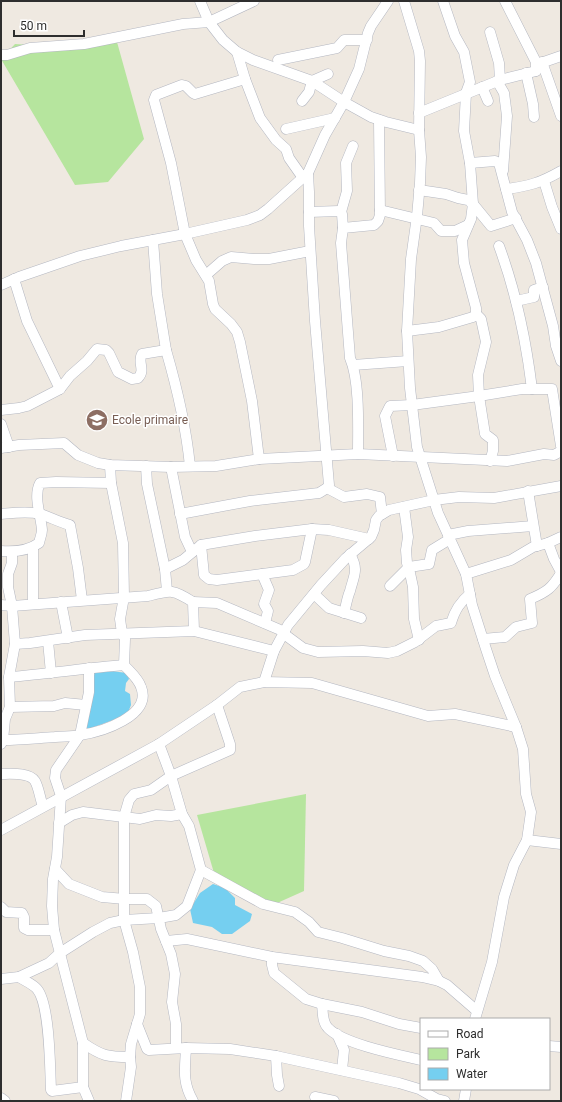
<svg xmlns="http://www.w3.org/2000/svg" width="562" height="1102" viewBox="0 0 562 1102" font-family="Roboto,sans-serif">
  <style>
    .green { fill: #b6e59e }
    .water { fill: #75cff0 }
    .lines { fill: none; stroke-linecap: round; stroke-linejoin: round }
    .minor-casing { stroke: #b4b7c1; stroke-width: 11 }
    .minor { stroke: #fff; stroke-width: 10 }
    .labels { text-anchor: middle; stroke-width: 3; stroke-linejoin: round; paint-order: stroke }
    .education-label { font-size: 12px; fill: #785e54; stroke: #fff; text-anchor: start }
  </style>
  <rect width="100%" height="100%" fill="#efe9e1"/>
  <g class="green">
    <polygon points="117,42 144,139 108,182 75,185 1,59 15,44 78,48"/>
    <polygon points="306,794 304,891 266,908 214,873 197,815"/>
  </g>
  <g class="water">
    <polygon points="95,669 127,673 129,679 126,683 125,691 130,694 131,705 127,715 86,730"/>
    <polygon points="213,884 225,888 235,898 235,905 252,914 250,921 232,934 222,934 212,927 193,923 190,909 200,893"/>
  </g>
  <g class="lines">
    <g class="minor-casing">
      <g id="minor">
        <polyline points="200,1 209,22 223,40 237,52 253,60 312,81 344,102 371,117 386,122 419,130"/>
        <polyline points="404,1 419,51 420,61 419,130 421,157 420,183 417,216 411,259 407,331 410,388 417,447 438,513 466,574 472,605 486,649 495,676 516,727 523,749 526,794 531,812 527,840 514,865 504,897 492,962 475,1019"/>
        <polyline points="505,1 536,62 536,71"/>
        <polyline points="490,32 499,63 500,80"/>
        <polyline points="237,52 245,79 195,94 193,93 186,86 182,85 156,95 154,100 171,163 185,234 196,260 209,281 213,304 215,309 231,324 237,332 240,342 252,401 259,459"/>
        <polyline points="1,55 7,55 30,48 84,44 183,24 209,22 254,1"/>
        <polyline points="278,60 337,48 344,40 367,40"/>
        <polyline points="542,62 561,116"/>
        <polyline points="526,73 533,104 534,117"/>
        <polyline points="245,79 260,118 276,140 286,149 289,158 303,178"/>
        <polyline points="497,81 504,93 507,116 503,171"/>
        <polyline points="482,87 488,101"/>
        <polyline points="302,101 309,92 312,81 328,74"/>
        <polyline points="419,113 500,80 536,71 538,64 561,56"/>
        <polyline points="286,129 335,118"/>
        <polyline points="470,163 495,161 499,163 512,212 527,240 536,263 553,326 556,346 561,361"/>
        <polyline points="544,181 552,207 561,229"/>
        <path d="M506 189C529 186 540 183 561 171"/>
        <polyline points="419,190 446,194 458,198 468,200 473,204 491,226 516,218"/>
        <polyline points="380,210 434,223 441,231 455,231 468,225"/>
        <polyline points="309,212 339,211 342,214 343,228"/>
        <polyline points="341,212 347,191 346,163 353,146"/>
        <polyline points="153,240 157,294 166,350"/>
        <path d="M499 246C516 292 526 340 532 389"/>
        <polyline points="206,275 222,261 231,257 254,259 269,259 310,251"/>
        <polyline points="14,279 27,321 60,389"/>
        <polyline points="1,285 19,277 80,256 121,246 185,234 247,220 260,215 268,209 308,173 325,135 344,102 359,69 368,33 371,26 388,1"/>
        <polyline points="516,301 534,297 534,290 543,287"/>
        <polyline points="476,314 481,319 486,342 478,375 479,396 485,434 493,440 493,451 490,461"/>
        <polyline points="407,331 439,327 473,317 476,314 476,308 464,263 462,240 471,219 473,204 470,163 464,131 466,93 470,82 464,52 455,36 443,1"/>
        <polyline points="353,365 408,361"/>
        <path d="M1 410 19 408 27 406 60 389 70 376 87 361 97 349 106 350 109 353 118 372 132 379 138 378C146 370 137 362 142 354L166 350C177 388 186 426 190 466"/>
        <polyline points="1,424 9,447"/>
        <polyline points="1,448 19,445 64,443 78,455 98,463 110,465 171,467 216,466 259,459 358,454 507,461 544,454 554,455 561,451"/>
        <path d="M358 454C358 428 360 381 350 358L341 243 343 228 374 225 378 221 380 215 379 120"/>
        <polyline points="393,456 385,416 390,406 412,405 479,396 522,389 552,389 561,446"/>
        <polyline points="146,466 147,484 165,569 167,591"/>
        <polyline points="171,467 185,537 192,552"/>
        <polyline points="327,488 344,497 367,494 380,497 382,514"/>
        <polyline points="528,491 537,546"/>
        <polyline points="404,507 408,537 406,550 407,563 410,573 413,587 414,619 419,640"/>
        <path d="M1 514C13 513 28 511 40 514 50 517 59 522 70 525L78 568 82 600"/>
        <polyline points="180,514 250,501 319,493 327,488 329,485 315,321 309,226 309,192 308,173"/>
        <polyline points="448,535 468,531 533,526"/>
        <polyline points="548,543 554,559 561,572"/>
        <polyline points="201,545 204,575 209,579 217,580 293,570 304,564 305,562 312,529"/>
        <path d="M1 551C14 552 28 551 39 543 40 538 42 534 42 530 41 516 33 496 40 483L56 482 111 483"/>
        <polyline points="165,569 183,560 201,545 255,536 312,529 329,530 369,539"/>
        <polyline points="262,574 269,590 264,604 268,611 265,623"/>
        <polyline points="466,574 511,560 533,547 548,543 561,537"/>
        <polyline points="390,586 409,567 429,564 432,550 450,539"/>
        <polyline points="314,594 329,608 361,618"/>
        <polyline points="61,602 68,638"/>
        <polyline points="193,602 217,603 285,632"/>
        <polyline points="33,604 33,547"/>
        <path d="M1 605 12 606 148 596C171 590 173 589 193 602L194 631"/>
        <path d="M344 613C346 606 347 598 350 591 354 575 359 570 350 554"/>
        <path d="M284 634 303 648 318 652 363 651 388 653 397 651 415 642 436 626 451 623C455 610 460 602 470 594"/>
        <path d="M483 639 505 637 516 627 532 623 530 599C547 592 552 588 561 573"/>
        <polyline points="48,641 51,673"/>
        <polyline points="15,644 30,643 85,635 194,631 274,651"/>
        <polyline points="89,668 89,692 80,735 56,770 55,778 61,796 57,857 53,879 52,906 54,930 83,1043 83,1087 89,1101"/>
        <path d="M9 677C48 674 86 668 124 665"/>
        <polyline points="264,682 274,651 288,625 321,585 346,558 371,537 374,530 376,520 379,516 389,510 434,500 459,497 494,498 561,486"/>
        <polyline points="10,707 54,706 65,703 86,705"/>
        <path d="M3 740C21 740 38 738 55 737 63 736 72 737 80 735 101 732 153 716 141 687 138 678 130 672 124 665L125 639 122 633 120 619 124 597 123 543 111 483 110 465"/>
        <polyline points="1,744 3,740 5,719 10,707 9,677 15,644 12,606 8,587 8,574 12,563 12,552"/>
        <polyline points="159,744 171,776 182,814 189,826 201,870 263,904 295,912 309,922 318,932 342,938 384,951 409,956 423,961 432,969 439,981"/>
        <path d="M1 774C10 774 29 772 35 781 39 788 40 799 43 806"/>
        <polyline points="59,823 72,815 83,812 140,819 156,815 171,816 182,814"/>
        <polyline points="1,830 159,744 217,705 240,687 264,682 312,683 428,716 455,714 516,727"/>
        <polyline points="527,840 561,844"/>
        <polyline points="55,869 69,884 102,897 125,899 147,899 156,906 161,929 171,954 175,974 172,1002 176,1024 176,1048"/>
        <polyline points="1,907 6,912 22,913 24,917 24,928 28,930 54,930"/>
        <polyline points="166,941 187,939 272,957 422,977 439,981 447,985 477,1011"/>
        <polyline points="272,957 272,965 274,973 306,999 322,1004 362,1012 399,1024 421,1028"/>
        <path d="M19 977C25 981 33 984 37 989 50 1004 50 1069 51 1090L52 1091 83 1087"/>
        <polyline points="1,979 19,977 49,963 60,953 93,932 110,923 124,920 159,918 176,915 187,906 201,870"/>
        <path d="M322 1004C323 1012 322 1022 328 1028 343 1044 399 1055 421 1060"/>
        <polyline points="137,1024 147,1049 149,1050 186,1048 230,1049 276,1056 399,1083 419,1089 437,1099 445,1101"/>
        <polyline points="337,1034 344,1050 342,1070"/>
        <path d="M83 1043C102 1056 107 1057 130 1057"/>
        <polyline points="549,1046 561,1047"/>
        <path d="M186 1048C185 1069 182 1082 193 1101"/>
        <polyline points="276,1056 277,1075 279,1086"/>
        <polyline points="315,1097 334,1101"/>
        <polyline points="1,1098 5,1101"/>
        <polyline points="126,1101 131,1067 130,1057 131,1044 140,1014 140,987 133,952 124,920 124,817 129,800 134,794 151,790 171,776 230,750 230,744 217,705"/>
        <polyline points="464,1101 466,1089"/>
      </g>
    </g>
    <use href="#minor" class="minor"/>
  </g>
  <defs>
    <g id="school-disc" transform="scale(1.15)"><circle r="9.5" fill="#8d6e63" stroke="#fff"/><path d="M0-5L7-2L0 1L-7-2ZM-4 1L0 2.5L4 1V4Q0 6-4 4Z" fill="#fff"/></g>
  </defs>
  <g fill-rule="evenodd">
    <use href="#school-disc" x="97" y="420"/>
  </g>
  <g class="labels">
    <g class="education-label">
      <text x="112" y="424">Ecole primaire</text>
    </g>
  </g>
  <rect width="562" height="1102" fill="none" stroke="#2e2e2e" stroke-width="4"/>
  <rect x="420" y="1018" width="130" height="72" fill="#ffffff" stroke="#ababab"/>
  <rect x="428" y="1031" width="20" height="6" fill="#ffffff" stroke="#ababab"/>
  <text x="456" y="1038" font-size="12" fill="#2e2e2e">Road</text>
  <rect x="428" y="1048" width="20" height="12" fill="#b6e59e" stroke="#ababab"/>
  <text x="456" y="1058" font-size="12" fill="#2e2e2e">Park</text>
  <rect x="428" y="1068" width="20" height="12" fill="#75cff0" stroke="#ababab"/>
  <text x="456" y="1078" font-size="12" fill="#2e2e2e">Water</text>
  <path d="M14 30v6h70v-6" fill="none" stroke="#2e2e2e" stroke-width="2"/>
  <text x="20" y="30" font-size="12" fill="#2e2e2e" stroke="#ffffff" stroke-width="3" paint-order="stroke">50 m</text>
</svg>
